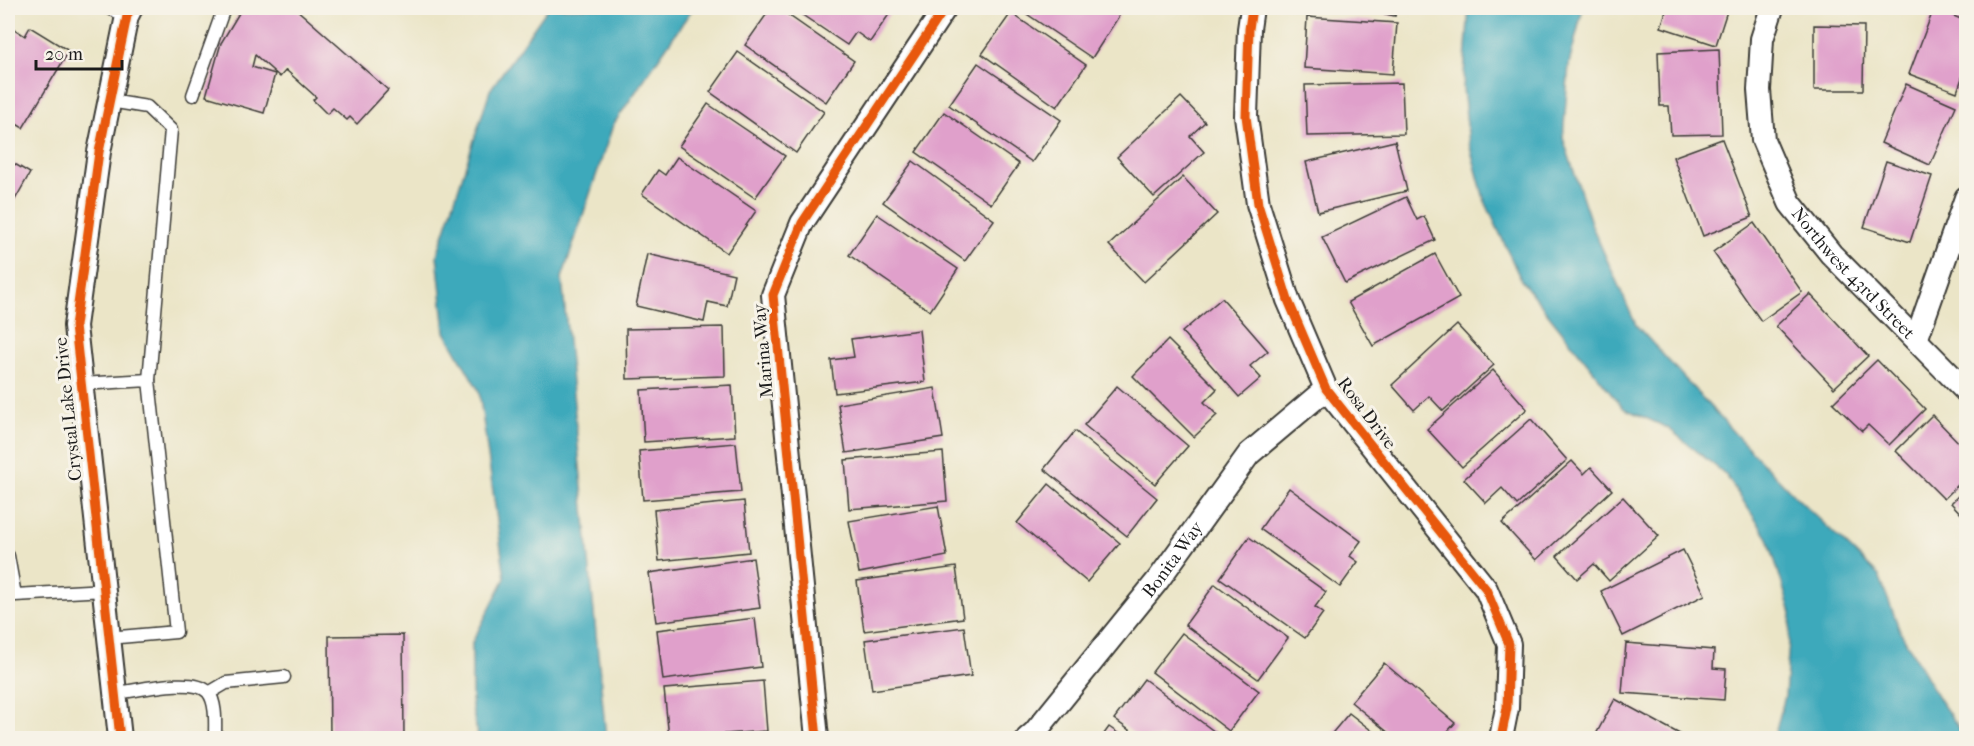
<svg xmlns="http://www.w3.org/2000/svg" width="1974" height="746" viewBox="0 0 1974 746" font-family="'IM FELL French Canon',serif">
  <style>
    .water { fill: #3ca9bb; stroke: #2c626c; stroke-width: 1.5 }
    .building { fill: #e0a0cb }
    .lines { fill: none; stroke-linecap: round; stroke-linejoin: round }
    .service-casing { stroke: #3b3a36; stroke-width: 15 }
    .minor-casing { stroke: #3b3a36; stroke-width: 26 }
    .service { stroke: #fff; stroke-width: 12 }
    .minor { stroke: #fff; stroke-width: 22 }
    .cycleway-casing { stroke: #f7f3e8; stroke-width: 13 }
    .cycleway { stroke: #e8590c; stroke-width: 9 }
    .labels { text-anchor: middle; stroke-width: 6; stroke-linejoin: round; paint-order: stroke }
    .street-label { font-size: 18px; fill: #1c1c1c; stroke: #f7f3e8 }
  </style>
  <rect width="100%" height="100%" fill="#f7f3e8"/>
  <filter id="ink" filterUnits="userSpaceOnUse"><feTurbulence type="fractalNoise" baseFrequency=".0167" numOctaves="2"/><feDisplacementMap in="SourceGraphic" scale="12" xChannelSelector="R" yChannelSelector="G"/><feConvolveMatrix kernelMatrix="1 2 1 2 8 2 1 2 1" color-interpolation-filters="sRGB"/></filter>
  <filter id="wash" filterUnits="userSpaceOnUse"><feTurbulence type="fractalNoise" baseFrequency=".008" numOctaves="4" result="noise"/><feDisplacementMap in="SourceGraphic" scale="24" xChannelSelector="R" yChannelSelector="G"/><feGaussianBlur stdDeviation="1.35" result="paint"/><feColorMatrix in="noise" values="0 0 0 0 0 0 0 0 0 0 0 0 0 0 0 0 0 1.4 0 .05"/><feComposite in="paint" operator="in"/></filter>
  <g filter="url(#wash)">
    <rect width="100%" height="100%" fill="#ebe5c7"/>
    <g class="water">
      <polygon points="548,8 693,8 613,125 562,278 606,738 478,738 472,708 472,643 505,578 479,391 445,332 437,255 490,90"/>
      <polygon points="1469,8 1583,8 1569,64 1563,138 1592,226 1636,325 1737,436 1797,498 1879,576 1901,633 1939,699 1966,738 1774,738 1785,696 1791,613 1768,538 1725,474 1668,428 1623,408 1521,280 1484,199 1469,143 1463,88"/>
    </g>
    <g id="blocks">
      <g class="building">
        <polygon points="242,8 295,8 388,90 357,124 350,117 347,120 333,108 327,114 313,100 316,97 286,70 280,77 255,55 252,67 275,74 264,113 206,96 221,43"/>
        <polygon points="771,8 778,8 854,61 826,102 745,45"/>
        <polygon points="792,8 882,8 890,13 870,42 856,32 847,45"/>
        <polygon points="1018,8 1107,8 1119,16 1092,58"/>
        <polygon points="1359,8 1397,8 1395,16"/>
        <polygon points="1667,8 1728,8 1716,45 1661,27"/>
        <polygon points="1934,8 1966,21 1966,67 1957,92 1909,74"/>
        <polygon points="1011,13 1086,65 1057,107 982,54"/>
        <polygon points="1307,17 1397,23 1393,74 1304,68"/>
        <polygon points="8,25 25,36 30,27 69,51 23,128 8,119"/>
        <polygon points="1814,25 1864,26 1863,90 1814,90"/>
        <polygon points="1719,49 1722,134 1671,135 1669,106 1660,106 1658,52"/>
        <polygon points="738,52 824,112 796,153 710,92"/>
        <polygon points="978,63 1061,120 1032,162 949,105"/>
        <polygon points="1402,83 1404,134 1307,136 1305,85"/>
        <polygon points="1906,84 1956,106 1930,165 1881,143"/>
        <polygon points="1181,97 1205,122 1190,136 1204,152 1154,197 1117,157"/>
        <polygon points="708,104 785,156 755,198 679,146"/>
        <polygon points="944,112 1019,164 991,204 916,152"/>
        <polygon points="1722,139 1752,217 1703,236 1673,157"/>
        <polygon points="1395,141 1407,191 1318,212 1306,162"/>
        <polygon points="677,157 756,211 727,253 642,194 658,170 665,175"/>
        <polygon points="8,160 30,173 8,212"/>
        <polygon points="913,161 994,220 965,261 883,202"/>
        <polygon points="1886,161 1932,176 1910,242 1864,227"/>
        <polygon points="1183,177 1217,214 1144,282 1109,245"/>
        <polygon points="1406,197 1417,220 1424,216 1435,240 1345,283 1322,237"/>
        <polygon points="877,214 958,269 930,311 849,255"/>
        <polygon points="1754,223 1802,292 1761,321 1713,252"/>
        <polygon points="647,254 734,274 727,306 708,302 704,322 636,306"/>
        <polygon points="1435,254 1459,298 1373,346 1348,302"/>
        <polygon points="1810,294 1868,356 1834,388 1776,326"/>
        <polygon points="1222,298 1268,351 1250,366 1261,378 1239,397 1182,332"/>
        <polygon points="1457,325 1494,365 1443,411 1429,396 1414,410 1392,385"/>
        <polygon points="724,327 725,376 627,379 626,329"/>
        <polygon points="919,330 925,382 835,393 831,360 854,357 851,339"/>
        <polygon points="1168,340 1217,389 1204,402 1217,415 1194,437 1133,376"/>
        <polygon points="1877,360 1925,409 1889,445 1868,425 1862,431 1833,403"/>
        <polygon points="1493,370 1527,409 1462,467 1427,429"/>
        <polygon points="732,385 735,436 644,442 641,390"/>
        <polygon points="1117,386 1188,446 1155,484 1084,425"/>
        <polygon points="935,388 943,438 846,453 838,404"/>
        <polygon points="1932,415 1966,450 1966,477 1944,499 1896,451"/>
        <polygon points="1531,419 1567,460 1517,505 1502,488 1486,503 1464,479"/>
        <polygon points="1075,431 1157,498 1127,536 1044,469"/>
        <polygon points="736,443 741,492 643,500 639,451"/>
        <polygon points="943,452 947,501 849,509 845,460"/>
        <polygon points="1572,461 1584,474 1591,467 1612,490 1536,560 1502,523"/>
        <polygon points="1049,484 1120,543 1087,582 1017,523"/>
        <polygon points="1289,488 1361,541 1350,556 1358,562 1340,587 1260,529"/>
        <polygon points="1966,488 1966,519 1951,503"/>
        <polygon points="1623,497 1659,536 1609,581 1594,564 1577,579 1557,556"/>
        <polygon points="744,501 749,552 659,561 654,510"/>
        <polygon points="938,506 947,556 859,573 849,521"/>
        <polygon points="1249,537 1326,592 1315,607 1323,613 1305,638 1220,578"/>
        <polygon points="1683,550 1705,595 1623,636 1601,591"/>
        <polygon points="753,558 760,608 656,622 649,573"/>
        <polygon points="956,567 963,618 864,631 857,581"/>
        <polygon points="1215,584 1288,638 1258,679 1185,625"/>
        <polygon points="755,618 761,667 663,680 657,630"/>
        <polygon points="964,627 971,676 872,690 865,640"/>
        <polygon points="1182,633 1259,691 1229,731 1152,672"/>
        <polygon points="403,635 404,738 330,738 329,636"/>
        <polygon points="1626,643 1714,650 1713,668 1726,669 1724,700 1622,693"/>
        <polygon points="1384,663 1455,723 1442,738 1395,738 1351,702"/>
        <polygon points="1144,679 1223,738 1140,738 1114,719"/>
        <polygon points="763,681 767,731 669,738 664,689"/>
        <polygon points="1615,699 1687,738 1594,738"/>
        <polygon points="1349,713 1381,738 1328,738"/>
        <polygon points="1109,727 1125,738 1101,738"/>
      </g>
    </g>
  </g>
  <g filter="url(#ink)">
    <use href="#blocks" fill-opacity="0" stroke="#3b3a36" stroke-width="1.5"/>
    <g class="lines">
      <g class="service-casing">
        <g id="service">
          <polyline points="109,8 127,16"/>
          <polyline points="193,95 224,8"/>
          <polyline points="110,101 147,107 171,130 149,380"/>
          <polyline points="81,384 149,380 176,632 108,638"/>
          <polyline points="8,556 15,595 105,590"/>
          <path d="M116 693C136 691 193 676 208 692 217 703 215 725 215 738"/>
          <polyline points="209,693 226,683 284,677"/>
        </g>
      </g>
      <g class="minor-casing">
        <g id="minor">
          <polyline points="1252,8 1249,29 1246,116 1258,204 1288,300 1326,389 1486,589 1509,644 1507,708 1501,738"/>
          <path id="s1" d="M1772 8 1762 39 1759 90 1763 140 1790 203 1831 254 1966 391"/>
          <polyline points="1916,340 1966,198"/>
          <polyline points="120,738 75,326 99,152 127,16 131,8"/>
          <polyline points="817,738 773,295 802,223 945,8"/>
          <path id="s2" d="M1028 738 1035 732 1158 580 1249 454 1326 389"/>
        </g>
      </g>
      <use href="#service" class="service"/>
      <use href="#minor" class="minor"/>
      <g class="cycleway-casing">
        <g id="cycleway">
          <polyline points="1252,8 1249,29 1246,116 1258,204 1288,300 1326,389 1486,589 1509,644 1507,708 1501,738"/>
          <polyline points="120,738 75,326 99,152 127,16 131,8"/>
          <polyline points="817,738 773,295 802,223 945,8"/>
        </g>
      </g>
      <use href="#cycleway" class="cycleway"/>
    </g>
  </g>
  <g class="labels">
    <g class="street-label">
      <text dy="6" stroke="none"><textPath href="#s1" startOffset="297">Northwest 43rd Street</textPath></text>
      <text transform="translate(763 351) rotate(-95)" y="6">Marina Way</text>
      <text transform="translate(68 409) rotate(-96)" y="6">Crystal Lake Drive</text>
      <text transform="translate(1367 413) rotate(53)" y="6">Rosa Drive</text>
      <text dy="6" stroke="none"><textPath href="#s2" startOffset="230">Bonita Way</textPath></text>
    </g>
  </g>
  <rect width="1974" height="746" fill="none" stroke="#f7f3e8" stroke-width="30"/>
  <path d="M36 60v9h86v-9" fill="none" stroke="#1c1c1c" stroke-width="3"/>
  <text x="45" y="60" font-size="18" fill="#1c1c1c" stroke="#f7f3e8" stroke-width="4.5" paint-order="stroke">20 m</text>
</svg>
